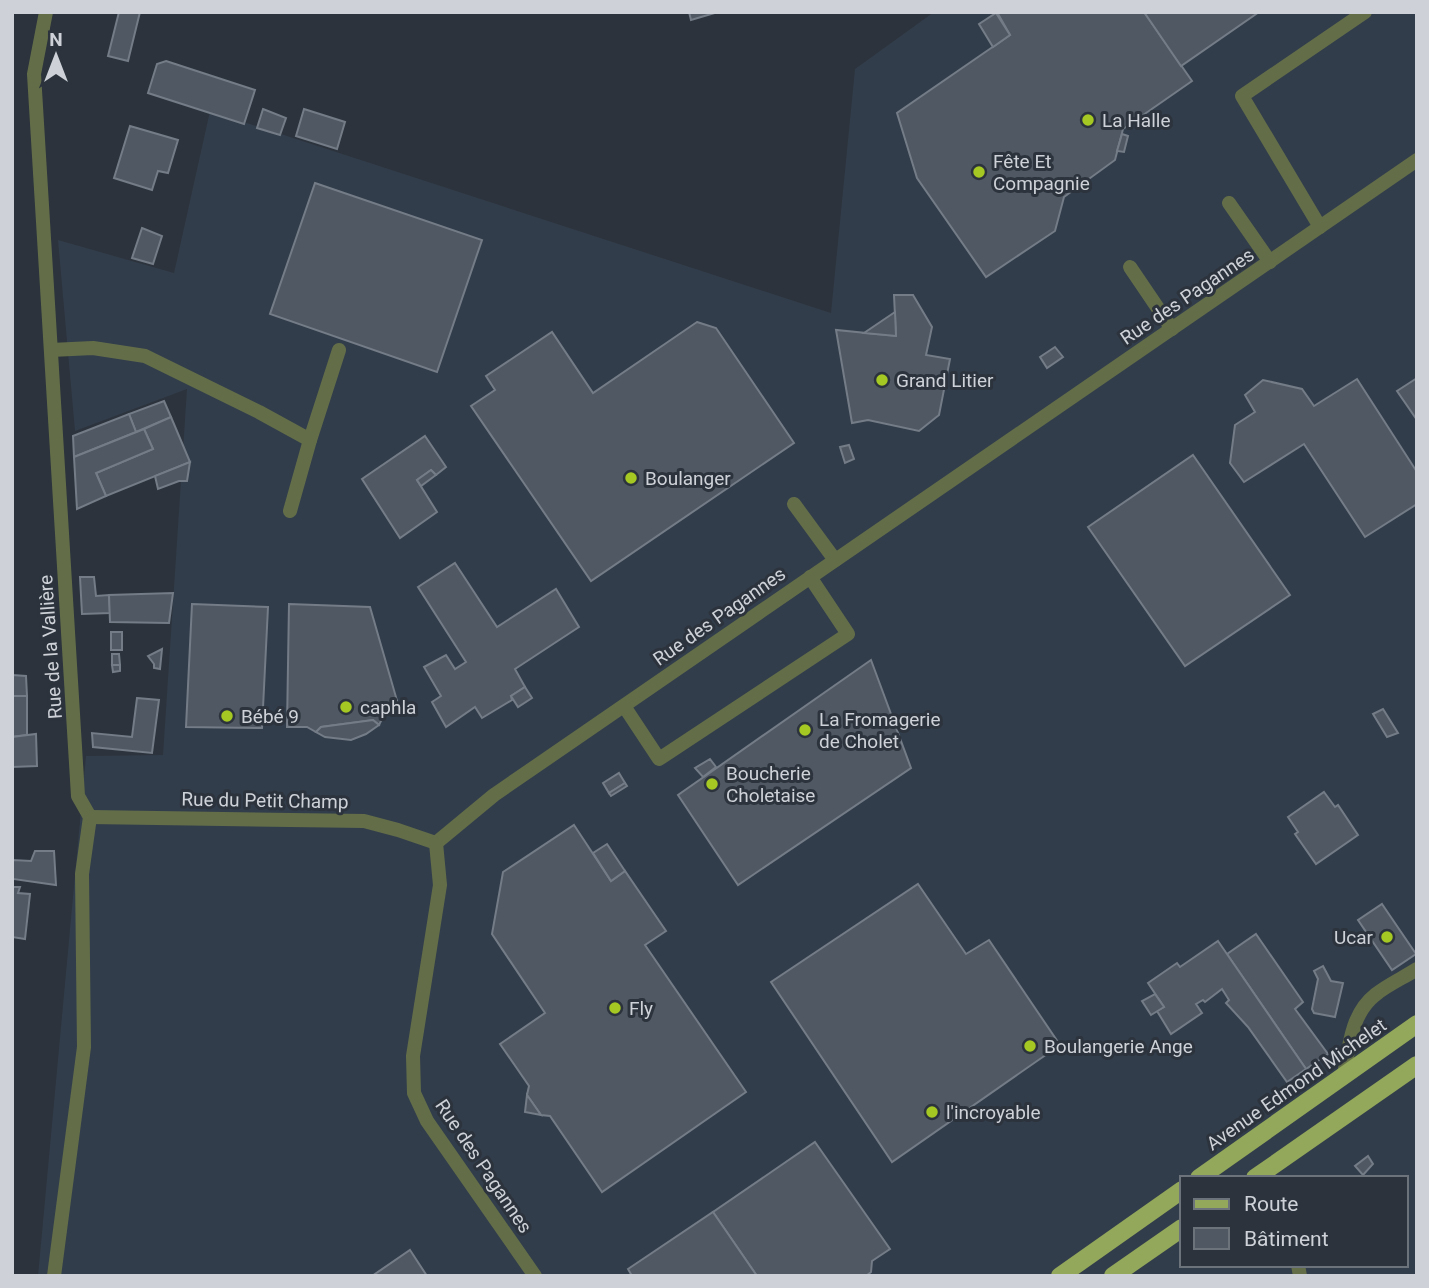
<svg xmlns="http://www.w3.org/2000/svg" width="1429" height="1288" viewBox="0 0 1429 1288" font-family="Roboto,sans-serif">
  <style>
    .built { fill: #323d4b; fill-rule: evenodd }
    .building { fill: #505863; stroke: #737c87; stroke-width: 2 }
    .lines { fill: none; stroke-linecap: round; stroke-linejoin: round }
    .lane { stroke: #636e49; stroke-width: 14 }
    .street { stroke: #636e49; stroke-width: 14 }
    .primary { stroke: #93a85a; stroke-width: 18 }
    .poi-dot { fill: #a6c822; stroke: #2c333c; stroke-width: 2.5 }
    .labels { text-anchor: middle; stroke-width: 6; stroke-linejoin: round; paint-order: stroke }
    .poi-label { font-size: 19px; fill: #ced2d8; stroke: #2c333c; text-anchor: start }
    .street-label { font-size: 19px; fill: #ced2d8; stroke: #2c333c }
  </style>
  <rect width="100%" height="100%" fill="#2c333c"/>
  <path class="built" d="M934 12H1417V1276H38L86 756 163 755 187 389 75 431 58 240 174 273 210 111 831 313 855 69ZM1182 1178H1406V1265H1182Z"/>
  <g class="building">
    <polygon points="119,12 140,12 128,61 108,56"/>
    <polygon points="689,12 718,12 691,20"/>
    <polygon points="1144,12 1192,81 1123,129 1115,160 1064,197 1055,231 986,277 917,178 897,113 1010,35 997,12"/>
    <polygon points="1144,12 1259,12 1181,66"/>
    <polygon points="996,13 1010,35 993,47 979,24"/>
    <polygon points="166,61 255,90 244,124 148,93 157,64"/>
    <polygon points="263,109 286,118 280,135 257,128"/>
    <polygon points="304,109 345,122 337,149 296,136"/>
    <polygon points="130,126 178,140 168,173 158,171 152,190 114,178"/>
    <polygon points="1122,134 1128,136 1124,152 1117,151"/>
    <polygon points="315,183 482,240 437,372 270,314"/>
    <polygon points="142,228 162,236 153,264 132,258"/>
    <polygon points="894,295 913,295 932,327 926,355 950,359 939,415 919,431 868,420 852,423 836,330 896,336"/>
    <polygon points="895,312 896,336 864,333"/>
    <polygon points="697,322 716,328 794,443 591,581 471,406 495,390 486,376 552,332 593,393"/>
    <polygon points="1055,347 1063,357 1047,368 1040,357"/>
    <polygon points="1417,378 1417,420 1397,391"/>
    <polygon points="1357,379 1417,472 1417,504 1365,537 1304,444 1244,482 1230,463 1235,425 1255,412 1245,395 1263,380 1302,389 1314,406"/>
    <polygon points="164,401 171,417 136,432 129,414"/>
    <polygon points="129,414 136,432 74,457 73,436"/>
    <polygon points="171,417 190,462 106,496 96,473 153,449 144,429"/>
    <polygon points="144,429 153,449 96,473 106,496 77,509 74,457"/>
    <polygon points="425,436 446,467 436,475 431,470 417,480 437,512 400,538 362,479"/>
    <polygon points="849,445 854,459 845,463 840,447"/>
    <polygon points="1193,455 1290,595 1185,666 1088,527"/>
    <polygon points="190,462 187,481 179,481 158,489 155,476"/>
    <polygon points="431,470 436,475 421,486 417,480"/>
    <polygon points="455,563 497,627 556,589 579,627 515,669 525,687 511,696 512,700 482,718 475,707 446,727 432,702 441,696 424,667 446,655 455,669 466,662 418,587"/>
    <polygon points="80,577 94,577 96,596 109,595 110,613 82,614"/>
    <polygon points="173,593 169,623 110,622 109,595"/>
    <polygon points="192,604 268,607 262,728 186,727"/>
    <polygon points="289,604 370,607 400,711 383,717 379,725 373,720 321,727 316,732 307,727 287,727"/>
    <rect x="111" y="632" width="11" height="18"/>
    <polygon points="162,649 160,669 154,668 154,664 148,656"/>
    <polygon points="112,654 119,654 120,665 112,665"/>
    <polygon points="871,660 911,768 738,885 678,795"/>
    <polygon points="112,665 120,665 120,671 113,672"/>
    <polygon points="12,675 26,676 27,696 12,696"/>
    <polygon points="525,687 532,698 518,707 511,696"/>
    <polygon points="12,696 27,696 27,735 12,737"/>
    <polygon points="137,698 159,700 152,753 93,747 92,733 132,737"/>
    <polygon points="1383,709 1398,733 1387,737 1373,714"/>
    <polygon points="373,720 379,725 366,734 351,740 325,737 316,732 321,727"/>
    <polygon points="36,734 37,766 12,767 12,737"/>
    <polygon points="710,759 716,767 703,777 695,768"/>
    <polygon points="619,773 625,783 609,793 603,783"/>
    <polygon points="625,783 627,786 611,796 609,793"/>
    <polygon points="1324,792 1335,807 1338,805 1358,835 1316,864 1295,834 1298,832 1288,817"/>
    <polygon points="574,825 611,881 625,871 666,931 645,945 746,1092 602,1192 550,1116 541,1115 527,1095 529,1086 500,1044 545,1013 492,934 503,872"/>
    <polygon points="607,844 625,871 611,881 593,853"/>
    <polygon points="35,851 54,851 56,885 13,879 13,860 31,861"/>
    <polygon points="918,884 966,954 989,940 1060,1045 892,1162 771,982"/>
    <polygon points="12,887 20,887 18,893 30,894 25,939 12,937"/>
    <polygon points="1382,904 1416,954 1392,970 1358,920"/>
    <polygon points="1256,934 1303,1002 1295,1009 1328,1054 1306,1069 1227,954"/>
    <polygon points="1218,941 1306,1069 1287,1082 1248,1027 1226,1003 1229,1000 1222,989 1205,1002 1203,1000 1196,1004 1202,1013 1171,1034 1157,1011 1164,1007 1148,983 1177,963 1180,967"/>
    <polygon points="1323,966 1331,981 1343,983 1335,1017 1314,1013 1312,1009 1318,979 1314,971"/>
    <polygon points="1155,994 1164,1007 1151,1015 1142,1001"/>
    <polygon points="527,1095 541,1115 525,1112"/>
    <polygon points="815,1142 890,1249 872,1261 871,1272 866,1276 757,1276 713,1212"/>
    <polygon points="1368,1156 1373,1164 1363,1175 1355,1166"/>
    <polygon points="713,1212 757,1276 632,1276 628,1269"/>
    <polygon points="410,1250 427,1276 372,1276"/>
  </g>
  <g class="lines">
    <g class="lane">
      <polyline points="1229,203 1270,262"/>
      <polyline points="1320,227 1242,96 1365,12"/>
      <polyline points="1130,267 1172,329"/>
      <polyline points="51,350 93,348 145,356 259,412 310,440 339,350"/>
      <polyline points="794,504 835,560"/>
      <polyline points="290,511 310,440"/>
      <polyline points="624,706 659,759 848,634 810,577"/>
      <path d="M1344 1075C1349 1047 1351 1014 1375 995 1387 985 1403 978 1417 969"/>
      <polyline points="1298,1265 1300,1276"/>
    </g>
    <g class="street">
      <polyline points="46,12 34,74 78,796 90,817 82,874 84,1047 54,1276"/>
      <polyline points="90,817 364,821 398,830 436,843"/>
      <polyline points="436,843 494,795 1417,160"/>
      <polyline points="436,843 440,885 413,1056 414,1093 427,1121 535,1276"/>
    </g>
    <g class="primary">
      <polyline points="1199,1178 1417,1024"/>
      <polyline points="1255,1178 1417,1065"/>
      <polyline points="1060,1276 1182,1190"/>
      <polyline points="1113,1276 1182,1228"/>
    </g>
  </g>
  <g class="poi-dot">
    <circle cx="1088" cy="120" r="7"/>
    <circle cx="979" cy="172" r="7"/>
    <circle cx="882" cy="380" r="7"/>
    <circle cx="631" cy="478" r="7"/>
    <circle cx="346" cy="707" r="7"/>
    <circle cx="227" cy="716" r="7"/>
    <circle cx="805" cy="730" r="7"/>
    <circle cx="712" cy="784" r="7"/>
    <circle cx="1387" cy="937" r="7"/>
    <circle cx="615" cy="1008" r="7"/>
    <circle cx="1030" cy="1046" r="7"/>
    <circle cx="932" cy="1112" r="7"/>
  </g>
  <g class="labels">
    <g class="poi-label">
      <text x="1102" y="127">La Halle</text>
      <text x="993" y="168">Fête Et<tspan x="993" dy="22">Compagnie</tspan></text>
      <text x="896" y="387">Grand Litier</text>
      <text x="645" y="485">Boulanger</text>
      <text x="360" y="714">caphla</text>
      <text x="241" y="723">Bébé 9</text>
      <text x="819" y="726">La Fromagerie<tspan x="819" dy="22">de Cholet</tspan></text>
      <text x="726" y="780">Boucherie<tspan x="726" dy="22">Choletaise</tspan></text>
      <text x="1373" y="944" text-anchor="end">Ucar</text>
      <text x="629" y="1015">Fly</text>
      <text x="1044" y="1053">Boulangerie Ange</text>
      <text x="946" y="1119">l'incroyable</text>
    </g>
    <g class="street-label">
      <text transform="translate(1187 296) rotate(-34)" y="7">Rue des Pagannes</text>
      <text transform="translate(719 616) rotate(-35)" y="7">Rue des Pagannes</text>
      <text transform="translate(50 647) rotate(-94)" y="7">Rue de la Vallière</text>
      <text transform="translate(265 800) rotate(1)" y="7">Rue du Petit Champ</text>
      <text transform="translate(1296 1084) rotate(-35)" y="7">Avenue Edmond Michelet</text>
      <text transform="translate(484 1166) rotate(56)" y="7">Rue des Pagannes</text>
    </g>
  </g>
  <rect width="1429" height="1288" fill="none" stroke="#ced2d8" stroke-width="28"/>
  <rect x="1180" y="1176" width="228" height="91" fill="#2c333c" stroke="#6d737a" stroke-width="2"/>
  <rect x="1194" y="1199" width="35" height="10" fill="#93a85a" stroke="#6d737a" stroke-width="2"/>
  <text x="1244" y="1211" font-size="21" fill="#ced2d8">Route</text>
  <rect x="1194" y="1228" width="35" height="21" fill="#505863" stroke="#6d737a" stroke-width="2"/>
  <text x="1244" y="1246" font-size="21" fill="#ced2d8">Bâtiment</text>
  <g transform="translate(56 56)" stroke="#2c333c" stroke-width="5" paint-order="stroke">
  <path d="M0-5L12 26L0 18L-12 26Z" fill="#ced2d8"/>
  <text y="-10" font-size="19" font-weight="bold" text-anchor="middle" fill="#ced2d8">N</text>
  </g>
</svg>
